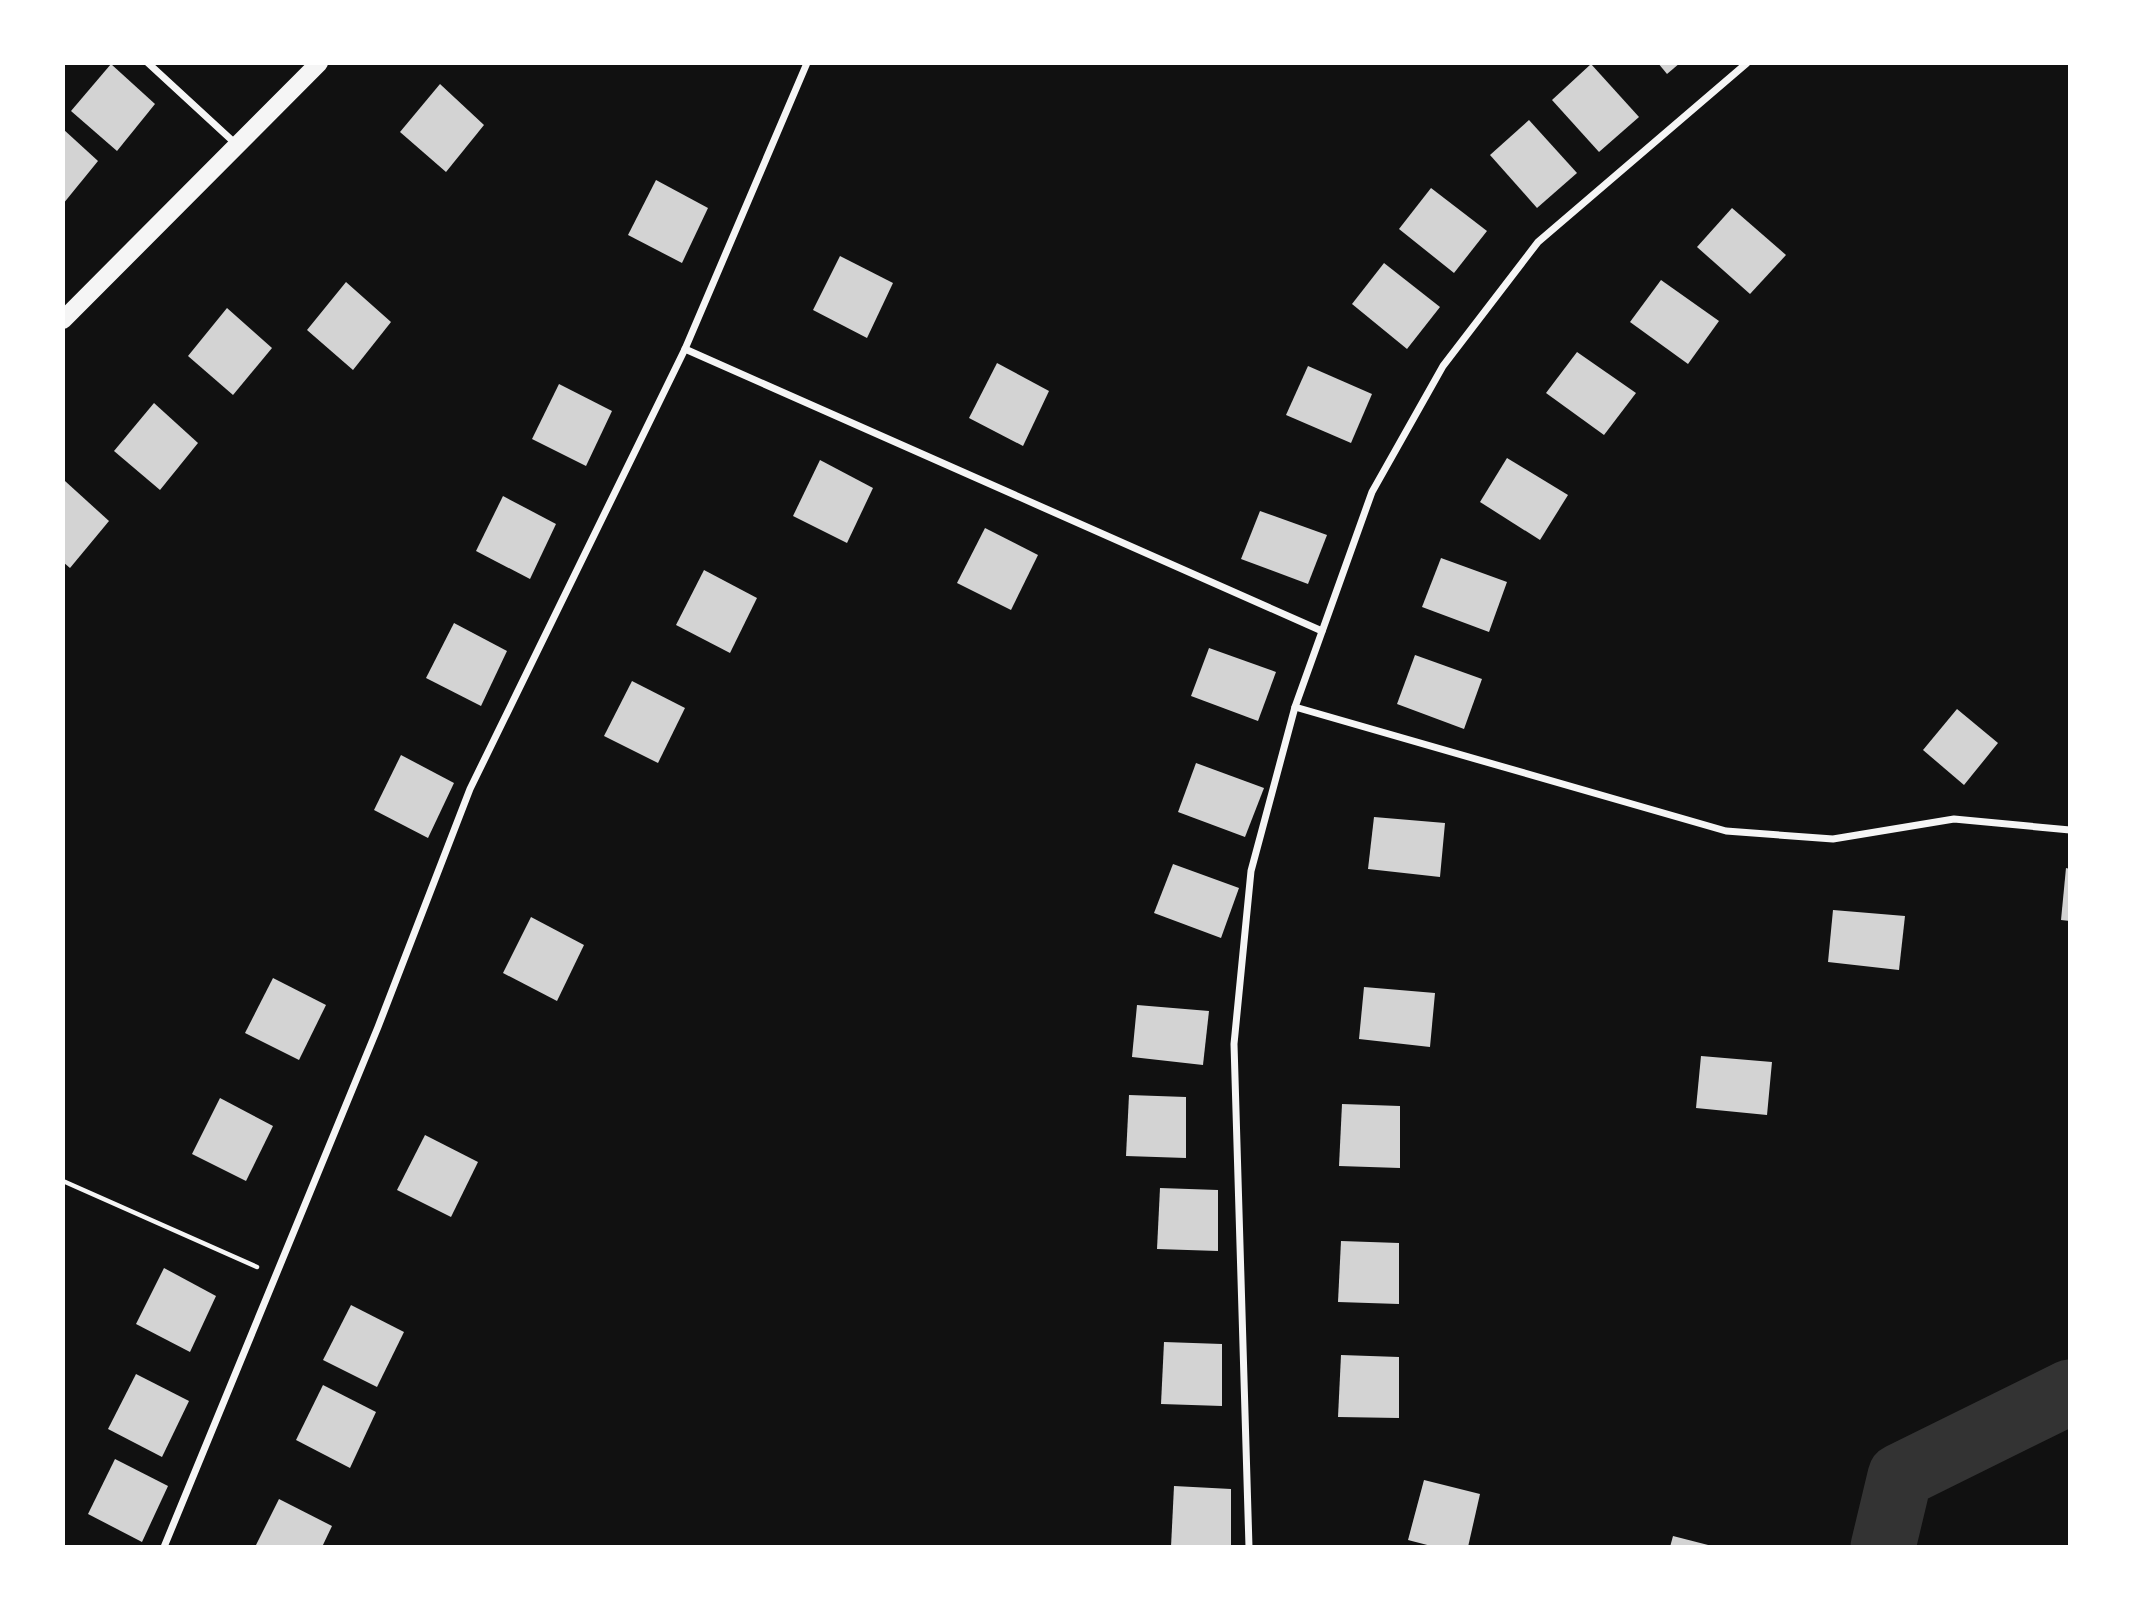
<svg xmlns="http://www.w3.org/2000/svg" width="2133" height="1610" viewBox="0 0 2133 1610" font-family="Overpass,sans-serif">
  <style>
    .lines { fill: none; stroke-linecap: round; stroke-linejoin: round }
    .river { stroke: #333; stroke-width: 65 }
    .building { fill: #d3d3d3 }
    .path { stroke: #f5f5f5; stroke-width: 4.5 }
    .minor { stroke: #f5f5f5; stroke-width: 7 }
    .primary { stroke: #f5f5f5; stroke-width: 18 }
  </style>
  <rect width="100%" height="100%" fill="#111"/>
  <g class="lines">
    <polyline class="river" points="1883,1547 1900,1476 2070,1392"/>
  </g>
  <g class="building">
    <polygon points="1658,63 1680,63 1667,74"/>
    <polygon points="111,64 155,104 117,151 71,111"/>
    <polygon points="1591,64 1639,117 1599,152 1552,100"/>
    <polygon points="440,84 484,125 446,172 400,132"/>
    <polygon points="1529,120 1577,173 1537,208 1490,155"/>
    <polygon points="63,129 98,161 63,204"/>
    <polygon points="656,180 708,208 682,263 628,235"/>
    <polygon points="1431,188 1487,231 1454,273 1399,229"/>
    <polygon points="1732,208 1786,255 1750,294 1697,247"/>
    <polygon points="840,256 893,283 867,338 813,310"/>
    <polygon points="1384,263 1440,307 1407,349 1352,304"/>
    <polygon points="1661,280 1719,321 1688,364 1630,322"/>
    <polygon points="346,282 391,322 353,370 307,330"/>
    <polygon points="227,308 272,348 233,395 188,356"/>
    <polygon points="1577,352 1636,393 1604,435 1546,393"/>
    <polygon points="997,363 1049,391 1023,446 969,418"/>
    <polygon points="1308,366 1372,394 1351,443 1286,415"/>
    <polygon points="559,384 612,411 586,466 532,439"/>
    <polygon points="154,403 198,443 160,490 114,451"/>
    <polygon points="1507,458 1568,495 1540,540 1480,502"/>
    <polygon points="820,460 873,488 847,543 793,516"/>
    <polygon points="65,481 109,521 70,568 63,562"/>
    <polygon points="503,496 556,524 530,579 476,551"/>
    <polygon points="1260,511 1327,535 1308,584 1241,559"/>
    <polygon points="985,528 1038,555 1011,610 957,583"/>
    <polygon points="1441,558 1507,582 1489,632 1422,607"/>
    <polygon points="704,570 757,598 730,653 676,625"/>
    <polygon points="454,623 507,651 481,706 426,678"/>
    <polygon points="1209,648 1276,672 1258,721 1191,696"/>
    <polygon points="1415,655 1482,679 1464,729 1397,704"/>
    <polygon points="632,681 685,708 658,763 604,736"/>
    <polygon points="1957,709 1998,743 1964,785 1923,750"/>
    <polygon points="401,755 454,783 428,838 374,810"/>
    <polygon points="1196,763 1264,788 1245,837 1178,812"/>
    <polygon points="1374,817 1445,823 1440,877 1368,869"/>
    <polygon points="1173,864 1239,888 1221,938 1154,913"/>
    <polygon points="2066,868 2070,869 2070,921 2061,920"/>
    <polygon points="1833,910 1905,916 1899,970 1828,962"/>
    <polygon points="531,917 584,945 557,1001 503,973"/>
    <polygon points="273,978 326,1005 299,1060 245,1033"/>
    <polygon points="1364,987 1435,993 1430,1047 1359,1039"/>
    <polygon points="1137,1005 1209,1011 1203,1065 1132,1057"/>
    <polygon points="1701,1056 1772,1062 1767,1115 1696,1108"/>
    <polygon points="1129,1095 1186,1097 1186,1158 1126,1156"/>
    <polygon points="220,1098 273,1126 246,1181 192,1154"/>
    <polygon points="1342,1104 1400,1106 1400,1168 1339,1166"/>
    <polygon points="425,1135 478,1162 451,1217 397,1190"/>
    <polygon points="1160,1188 1218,1190 1218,1251 1157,1249"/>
    <polygon points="1341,1241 1399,1243 1399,1304 1338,1302"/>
    <polygon points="164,1268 216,1296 190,1352 136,1324"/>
    <polygon points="351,1305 404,1332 377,1387 323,1360"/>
    <polygon points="1164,1342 1222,1344 1222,1406 1161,1404"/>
    <polygon points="1341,1355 1399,1357 1399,1418 1338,1417"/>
    <polygon points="136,1374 189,1401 162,1457 108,1429"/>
    <polygon points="323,1385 376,1412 350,1468 296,1440"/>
    <polygon points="115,1459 168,1486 142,1542 88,1514"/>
    <polygon points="1424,1480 1480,1494 1468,1547 1435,1547 1408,1540"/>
    <polygon points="1174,1486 1231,1489 1231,1547 1171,1547"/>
    <polygon points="279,1499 332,1526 322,1547 255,1547"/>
    <polygon points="1673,1536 1712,1546 1712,1547 1670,1547"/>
  </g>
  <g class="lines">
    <polyline class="path" points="63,1181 257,1267"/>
    <g class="minor">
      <polyline points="148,63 237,145"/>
      <polyline points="685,349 1322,631"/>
      <polyline points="1295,707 1726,831 1833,839 1954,819 2070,830"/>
      <polyline points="164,1547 378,1027 470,789 685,349 807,63"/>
      <polyline points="1249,1547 1234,1044 1251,871 1295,707 1372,492 1443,366 1538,242 1747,63"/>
    </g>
    <polyline class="primary" points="63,320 319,63"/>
  </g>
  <rect width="2133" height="1610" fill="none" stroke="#ffffff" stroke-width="130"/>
</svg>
